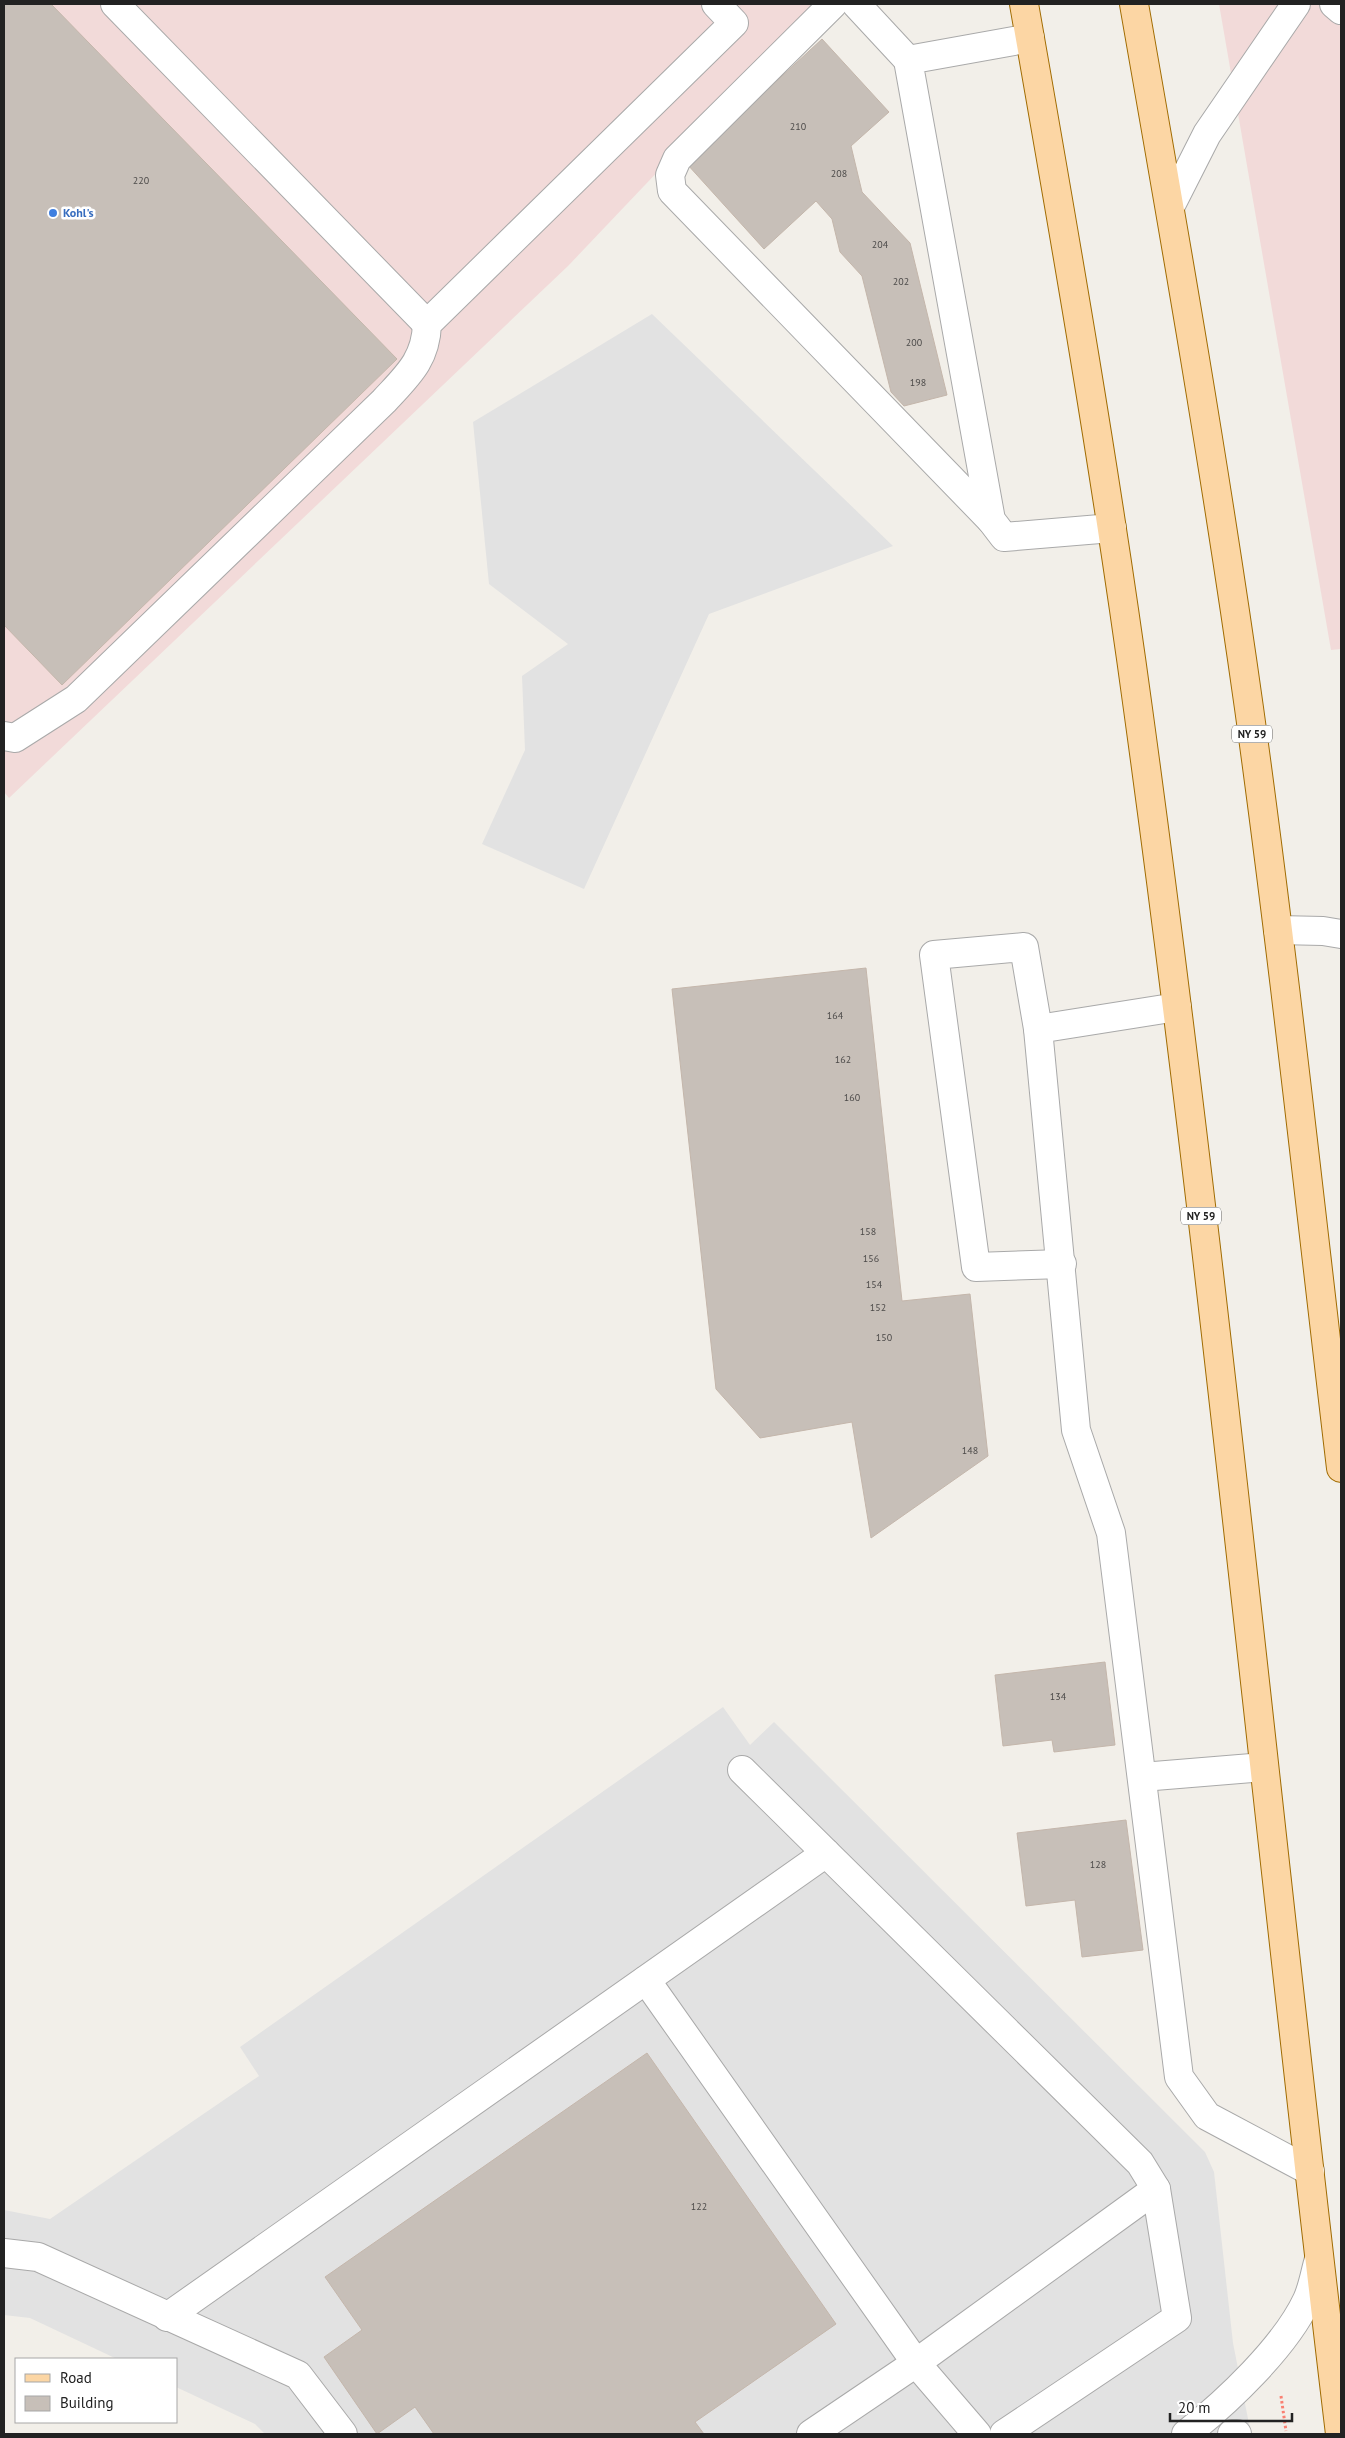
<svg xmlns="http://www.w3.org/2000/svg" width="1345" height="2438" viewBox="0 0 1345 2438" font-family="'PT Sans',sans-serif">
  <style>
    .commercial { fill: #f2dad9 }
    .parking { fill: #e2e2e2 }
    .building { fill: #c7bfb8; stroke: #c4b6ab }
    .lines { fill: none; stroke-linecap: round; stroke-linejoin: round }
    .minor-casing { stroke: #a9a9a9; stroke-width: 30 }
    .major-casing { stroke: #a06b00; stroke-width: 30 }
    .path { stroke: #fa8072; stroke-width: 3; stroke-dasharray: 2.5 2.5; stroke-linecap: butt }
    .minor { stroke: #fff; stroke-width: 28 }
    .major { stroke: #fcd6a4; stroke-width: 28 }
    .shop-dot { fill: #3f7fe0; stroke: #fff; stroke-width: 2 }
    .labels { text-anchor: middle; stroke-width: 5; stroke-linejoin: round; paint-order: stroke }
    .number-label { font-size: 10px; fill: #4b4948 }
    .shield { fill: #fff; stroke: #646464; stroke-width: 1 }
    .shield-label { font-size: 11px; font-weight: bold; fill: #222 }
    .shop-label { font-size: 12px; font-weight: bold; fill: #366cbe; stroke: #fff; text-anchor: start }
  </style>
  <rect width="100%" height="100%" fill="#f2efe9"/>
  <g class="commercial">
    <polygon points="4,4 817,4 568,266 9,798 4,792"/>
    <polygon points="1219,4 1341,4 1341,649 1331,650"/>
  </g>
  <g class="parking">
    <polygon points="652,314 893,546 709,614 584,889 482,844 525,750 522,676 568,644 489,584 473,422"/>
    <polygon points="723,1707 750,1745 774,1722 1205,2152 1214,2172 1233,2343 1251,2434 265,2434 255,2424 176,2387 176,2359 117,2359 30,2318 4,2315 4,2210 50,2219 259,2076 240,2047"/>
  </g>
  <g class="building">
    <polygon points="4,4 51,4 397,359 62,685 4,625"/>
    <polygon points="822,39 889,112 851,146 862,192 910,243 947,395 904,406 891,392 862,276 840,252 832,219 816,201 764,249 687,164"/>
    <polygon points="866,968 902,1301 970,1294 988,1456 871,1538 852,1422 760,1438 716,1389 672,989"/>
    <polygon points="1105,1662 1115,1745 1054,1752 1052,1740 1003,1746 995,1675"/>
    <polygon points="1126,1820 1143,1950 1082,1957 1075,1900 1026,1906 1017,1833"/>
    <polygon points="647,2053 836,2324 695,2422 704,2434 434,2434 415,2407 377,2434 324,2357 362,2330 325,2277"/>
  </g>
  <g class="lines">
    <g class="minor-casing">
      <g id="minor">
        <polyline points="115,4 427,324"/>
        <polyline points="833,4 677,159 670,175 672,191 991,520"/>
        <polyline points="856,4 908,60"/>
        <polyline points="1334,4 1341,10"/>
        <polyline points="1030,38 908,60 991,520 1004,537 1112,528"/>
        <polyline points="1170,207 1207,134 1296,4"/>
        <path d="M4 736 15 738 76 699 384 401C407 376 426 360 427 324L734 23 716 4"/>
        <polyline points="1278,930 1323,931 1341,934"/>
        <polyline points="1177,1007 1038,1029 1076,1430 1111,1533 1179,2077 1207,2116 1310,2171"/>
        <polyline points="1038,1029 1024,947 934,955 976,1267 1062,1264"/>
        <polyline points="742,1770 1140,2163 1156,2189 1177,2318 1004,2434"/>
        <polyline points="1142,1777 1264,1767"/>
        <polyline points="646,1980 916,2363 1156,2189"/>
        <polyline points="4,2253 38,2257 298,2375 343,2434"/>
        <polyline points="167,2317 826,1853"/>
        <polyline points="811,2434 916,2363 977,2434"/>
        <path d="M1186 2434C1227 2402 1285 2347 1307 2300 1313 2287 1315 2272 1319 2259"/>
        <polyline points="1232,2434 1237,2434"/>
      </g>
    </g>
    <g class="major-casing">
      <g id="major">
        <path d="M1024 4C1065 238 1106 473 1138 709 1217 1283 1271 1859 1340 2434"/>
        <path d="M1134 4C1175 238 1216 473 1249 708 1284 961 1311 1215 1341 1468"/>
      </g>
    </g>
    <polyline class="path" points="1281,2396 1286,2431"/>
    <use href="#minor" class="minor"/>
    <use href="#major" class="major"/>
  </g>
  <circle class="shop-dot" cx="53" cy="213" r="5"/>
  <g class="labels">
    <g class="number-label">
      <text x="798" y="130">210</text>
      <text x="839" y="177">208</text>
      <text x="141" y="184">220</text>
      <text x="880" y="248">204</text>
      <text x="901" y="285">202</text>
      <text x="914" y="346">200</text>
      <text x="918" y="386">198</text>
      <text x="835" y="1019">164</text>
      <text x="843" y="1063">162</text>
      <text x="852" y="1101">160</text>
      <text x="868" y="1235">158</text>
      <text x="871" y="1262">156</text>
      <text x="874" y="1288">154</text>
      <text x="878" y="1311">152</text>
      <text x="884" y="1341">150</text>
      <text x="970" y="1454">148</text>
      <text x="1058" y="1700">134</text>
      <text x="1098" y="1868">128</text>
      <text x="699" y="2210">122</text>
    </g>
    <g class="shield">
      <rect x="1232" y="725.5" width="40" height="17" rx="4"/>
      <rect x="1181" y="1207.5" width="40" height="17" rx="4"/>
    </g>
    <g class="shield-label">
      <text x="1252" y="738">NY 59</text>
      <text x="1201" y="1220">NY 59</text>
    </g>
    <g class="shop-label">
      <text x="63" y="217">Kohl's</text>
    </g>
  </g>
  <rect width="1345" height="2438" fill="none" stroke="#222222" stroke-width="10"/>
  <rect x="15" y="2358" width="162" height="65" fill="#ffffff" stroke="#a7a7a7"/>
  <rect x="25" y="2374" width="25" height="8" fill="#fcd6a4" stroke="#a7a7a7"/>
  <text x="60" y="2383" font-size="15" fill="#222222">Road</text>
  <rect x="25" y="2396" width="25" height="15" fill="#c7bfb8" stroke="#a7a7a7"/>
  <text x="60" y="2408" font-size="15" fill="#222222">Building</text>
  <path d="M1170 2413v8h122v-8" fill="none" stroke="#222222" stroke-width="2.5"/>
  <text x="1178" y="2413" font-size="15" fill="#222222" stroke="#ffffff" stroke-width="4" paint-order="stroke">20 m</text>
</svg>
